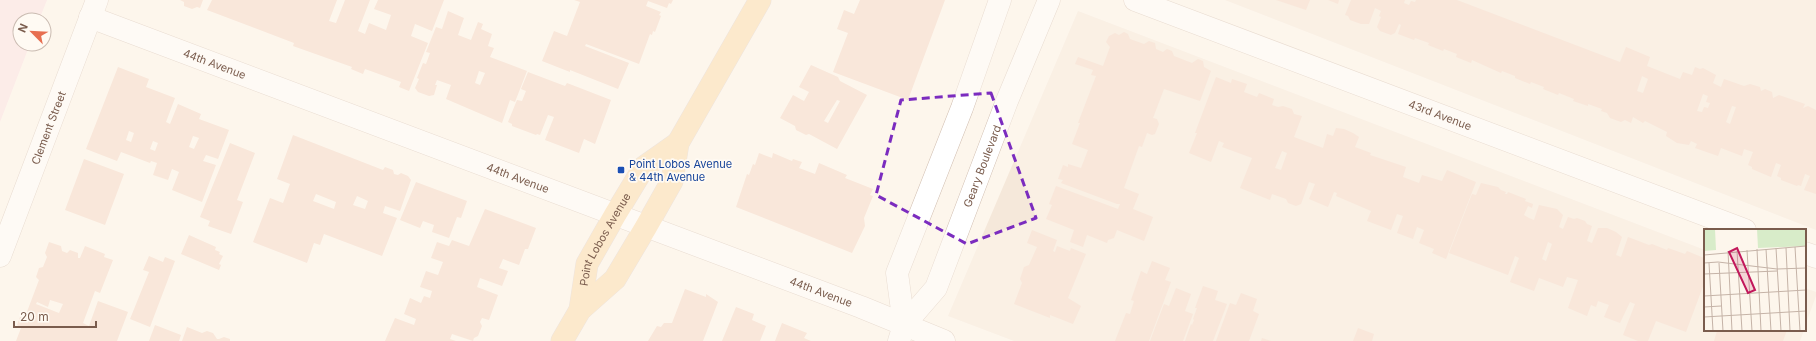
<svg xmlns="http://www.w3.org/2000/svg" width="1816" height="341" viewBox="0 0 1816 341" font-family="Inter,sans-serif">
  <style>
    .residential { fill: #f5e8da }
    .medical { fill: #fbdfe3 }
    .building { fill: #f3d5c3; fill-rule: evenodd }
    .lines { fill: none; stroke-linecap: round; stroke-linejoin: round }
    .minor-casing { stroke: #d1beb0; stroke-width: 23 }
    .tertiary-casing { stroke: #d1beb0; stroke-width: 23 }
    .primary-casing { stroke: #dad1cd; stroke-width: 23 }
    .minor { stroke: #fff; stroke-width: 22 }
    .tertiary { stroke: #fff; stroke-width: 22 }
    .primary { stroke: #fbd9a5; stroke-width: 22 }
    .marked { fill: none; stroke: #7b2cbf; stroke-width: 3; stroke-dasharray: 8 5; stroke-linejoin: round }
    .transit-dot { fill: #1a4fb4; stroke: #fffaf3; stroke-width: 1.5 }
    .labels { text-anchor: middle; stroke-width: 3.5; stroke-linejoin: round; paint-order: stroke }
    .street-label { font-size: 11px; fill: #7a5c4d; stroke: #fffaf3 }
    .transit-label { font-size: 11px; fill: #164399; stroke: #fffaf3; text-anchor: start }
    .inset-road { fill: none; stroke: #c5b3a7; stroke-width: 1 }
    .view { fill: #c2185b; fill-opacity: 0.15; stroke: #c2185b; stroke-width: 2 }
    .inset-edge { fill: none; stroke: #7a5c4d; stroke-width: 2 }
  </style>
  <rect width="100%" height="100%" fill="#fdf6ec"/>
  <g class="residential">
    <polygon points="1225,0 1816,0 1816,230"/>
    <polygon points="1078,11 1705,250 1705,330 1804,330 1800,341 1014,341 948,316"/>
    <polygon points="1805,288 1816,292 1816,296 1805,326"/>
  </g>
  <polygon class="medical" points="0,0 47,0 39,20 20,20 20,44 30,44 0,122"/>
  <g class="building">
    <polygon points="180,0 203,0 200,8 197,7 192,9 184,6 184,2"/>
    <polygon points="212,0 337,0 329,21 336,23 345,0 370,0 358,31 365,34 369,23 386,30 391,15 374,9 378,0 444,0 432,31 415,24 411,36 428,43 409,91 399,87 401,82 365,69 363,74 351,69 352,67 293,46 294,43 207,10"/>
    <polygon points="574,0 673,0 671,4 669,3 667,8 648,1 646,6 661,12 659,15 661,16 655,32 653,31 652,35 650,34 639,64 586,44 585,46 629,63 618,89 570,70 570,72 542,61 554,31 567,36 580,2"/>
    <polygon points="860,0 945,0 908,100 833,72 848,33 837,29 844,10 854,14"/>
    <polygon points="1276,0 1310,0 1306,10"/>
    <polygon points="1328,0 1339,0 1338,4"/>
    <path d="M1351 0H1405L1404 3 1409 5 1411 1 1415 2 1416 0H1457L1620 62 1626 47 1650 57 1647 66 1680 79 1683 72 1692 75 1695 67 1700 69 1703 68 1716 75 1713 83 1721 87 1724 79 1744 86 1750 84 1760 87 1761 91 1765 89 1772 92 1773 98 1779 95 1805 104 1803 108 1808 106 1816 110V194L1804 190 1810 176 1805 174 1801 186 1798 185 1797 186 1781 180V178L1777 176 1781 165 1776 163 1771 177 1752 169V167L1748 165 1753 152 1744 149 1742 156 1721 148 1718 156 1695 148 1697 144 1691 141 1689 145 1677 143 1666 136 1667 132 1645 121 1643 123 1633 117 1631 123 1625 120 1621 122 1610 118 1607 113 1601 111 1602 109 1588 104V106L1573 101 1574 99 1559 93 1558 95 1543 89 1544 87 1531 82 1530 84 1515 78V76L1502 71 1501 73 1472 60 1471 63 1456 57 1457 54 1444 49 1443 51 1428 45 1429 43 1415 38 1414 40 1398 34 1401 25 1399 24 1395 33 1391 35 1380 31 1377 27 1381 17 1379 16 1381 11 1375 8 1369 24H1361L1350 20 1348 16 1345 15ZM1642 76 1648 79 1643 93 1637 91ZM1703 94 1708 96 1706 102 1710 103 1708 108 1704 107 1702 112 1697 111ZM1732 106 1736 107 1730 124 1726 122Z"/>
    <path d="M448 11 464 18 458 35 471 40 478 22 483 24 481 29 492 34 488 46 494 48 490 57 527 71 515 102 510 100 502 123 446 99 451 85 437 80 435 85H437L434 95 429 96 418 92 415 88 419 79 417 78 423 63 426 64 430 53 426 52 436 27 442 29ZM479 71 485 73 480 85 475 83Z"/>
    <polygon points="1124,32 1128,34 1130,39 1144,44 1149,41 1155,43 1156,49 1163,52 1167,49 1172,51 1174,56 1192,63 1198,59 1203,61 1204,67 1211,71 1200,101 1164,89 1153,118 1157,119 1159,124 1155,134 1152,135 1147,133 1142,147 1139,146 1124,188 1139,194 1133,209 1153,217 1144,241 1117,230 1114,238 1108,240 1107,243 1087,235 1083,247 1070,242 1074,230 1046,219 1052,205 1049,204 1056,186 1118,209 1120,204 1117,204 1061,183 1063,180 1058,179 1063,165 1068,167 1068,164 1081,168 1088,150 1072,144 1080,123 1078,123 1096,76 1091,75 1093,70 1075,64 1078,57 1103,66 1110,47 1106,42 1109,36 1115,33 1119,35"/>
    <path d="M811 65 838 77 840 81 867 95 837 149 809 134 806 135 796 130 795 126 780 118 793 95 804 101 809 92 799 87ZM837 100 840 101 828 123 824 121Z"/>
    <path d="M118 67 149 79 146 87 175 98 166 122 170 124 178 104 201 114 199 119 229 130 218 159 206 155 203 161 216 165 202 202 172 190 179 172 172 169 168 180 153 175 157 163 151 161 150 163 121 152 117 161 86 149ZM129 131 134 133 131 142 126 140ZM193 136 199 138 194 149 189 147ZM153 141 158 143 155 151 150 149Z"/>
    <polygon points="528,72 565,86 567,83 611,100 595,144 584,139 579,153 545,140 554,117 548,115 540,135 537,134 536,135 512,126 512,124 508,122 517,100 522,101 526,91 521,89"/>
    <path d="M1216 77 1231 83 1232 79 1247 84 1244 92 1257 97 1259 93 1274 99 1272 105 1278 107 1283 106 1292 109 1294 114 1302 116 1294 137 1323 148 1327 134 1333 136 1336 128 1344 129 1353 133 1359 137 1355 147 1371 153 1370 155 1406 167 1403 177 1419 183 1422 175 1442 181 1447 170 1476 182 1446 259 1432 253 1434 249 1419 243 1424 230 1417 227 1413 239 1397 233 1403 216 1397 214 1391 230 1367 221 1371 211 1336 196 1337 193 1334 192 1328 207 1309 199 1315 184 1309 182 1301 204 1296 206 1288 203 1286 199 1272 194 1270 200 1240 188 1252 158 1222 147 1224 143 1219 141 1211 162 1189 153 1197 133H1195ZM1282 151 1287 153 1281 170 1275 168Z"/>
    <path d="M293 135 383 170 385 167 393 170 394 174 398 175 401 173 408 176 411 180 400 211 385 206 383 213 397 218 382 256 324 234 320 245 314 243 307 263 253 242 270 198 283 203 290 184 277 179ZM316 194 336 202 334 209 313 201ZM357 196 368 201 365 209 353 205Z"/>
    <polygon points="230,143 255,153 237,200 243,202 231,234 208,226 210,221 200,217"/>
    <polygon points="759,153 772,158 773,153 792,161 793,159 802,162 799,168 815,174 819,163 847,175 845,178 873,189 870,195 873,196 864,218 865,226 852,253 736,207 747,174 749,175 753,164 755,165"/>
    <polygon points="84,159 124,174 105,225 65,210"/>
    <polygon points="416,182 467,201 461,218 457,217 449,238 432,232 434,225 423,221 420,228 400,220"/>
    <path d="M1481 183 1498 187 1501 190 1506 192 1505 194H1507L1508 192 1526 199 1525 201 1533 204 1532 208 1528 206 1524 215 1529 218 1534 220 1539 205 1557 209 1563 215 1559 227 1563 229 1568 217 1574 219 1577 218 1585 221 1587 224 1592 226 1587 241 1592 243 1598 228H1607L1616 232 1622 237 1616 255 1621 257 1628 237 1649 245 1652 244 1667 250 1668 248 1685 254 1687 251 1704 258 1705 281 1686 332 1656 321 1648 341H1638L1623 335 1635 304 1630 302 1620 323 1604 317 1609 305 1598 301 1596 307 1591 305 1587 316 1568 308 1578 280 1567 277 1563 287 1539 278 1534 291 1510 282 1519 258 1515 256 1508 275 1449 253 1472 194 1476 195ZM1548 242 1552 244 1546 261 1542 259Z"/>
    <polygon points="485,209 536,228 528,249 525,249 519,265 503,259 499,268 508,271 502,286 480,278 477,287 498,295 489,320 482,318 480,322 482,326 478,336 474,338 473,341 452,334 450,339 456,341 385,341 395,318 414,325 416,319 404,314 410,298 421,303 424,296 430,298 432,291 420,287 426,271 438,275 443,262 431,258 437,242 449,246 452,240 469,246"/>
    <polygon points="1032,230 1057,240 1053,251 1055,252 1057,246 1070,251 1071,248 1086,254 1068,298 1081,306 1073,324 1050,315 1050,318 1014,304 1022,283 1020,279 1024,267 1029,265 1037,247 1027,243"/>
    <polygon points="189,235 216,247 215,250 220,252 219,254 223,256 219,264 221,265 219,270 181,254"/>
    <path d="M49 242 61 246 62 251 67 253 70 250 78 253V258H80L85 246 105 254 104 257 113 260 100 293 95 291 83 323 89 326 98 301 128 312 117 341H16L21 328 17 325 20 317H25L39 280 36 277 39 268 43 267 47 257 45 253ZM50 300 63 304 59 313 36 304 37 302 48 307Z"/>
    <polygon points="149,256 163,262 165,257 175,261 150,327 130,319 149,272 143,270"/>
    <polygon points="1152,261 1170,268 1165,280 1171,282 1149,341 1115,341 1126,313 1130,314 1134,301 1131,300 1141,271 1147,274"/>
    <polygon points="1203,286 1218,291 1215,300 1227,304 1213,341 1185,341 1191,324 1192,325 1194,320 1193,319 1197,308 1195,308"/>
    <polygon points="1176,288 1191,294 1185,311 1193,314 1183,341 1150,341 1164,304 1169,306"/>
    <polygon points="685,289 706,297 706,294 718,302 703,341 648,341 657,326 661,327 664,323 672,323"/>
    <polygon points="1241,293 1257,299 1253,311 1259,314 1249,341 1216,341 1230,303 1236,305"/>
    <polygon points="736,307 754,314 752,320 766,326 760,341 722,341"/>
    <polygon points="782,323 807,333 804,338 811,341 775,341"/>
    <polygon points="155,325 181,335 179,341 149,341"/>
    <polygon points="187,327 202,333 207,331 213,333 217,339 219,339 224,337 230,339 230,341 182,341"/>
    <polygon points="1358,328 1374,334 1372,341 1353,341"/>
    <polygon points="1720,330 1787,330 1783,341 1714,341 1717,331 1720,332"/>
    <polygon points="1262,338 1271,341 1261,341"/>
  </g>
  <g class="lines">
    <g class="minor-casing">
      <g id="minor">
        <path id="s1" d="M1135 0 1745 230"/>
        <path id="s2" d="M90 17 861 307 944 341"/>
        <polyline points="1805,253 1816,257"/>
        <path id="s3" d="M0 256 97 0"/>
      </g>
    </g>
    <g class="tertiary-casing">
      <g id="tertiary">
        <polyline points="904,325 897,273 962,108 1000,0"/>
        <path id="s4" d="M899 341 904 325 936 288 1007 101 1049 0"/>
      </g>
    </g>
    <g class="primary-casing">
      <g id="primary">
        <path id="s5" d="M580 310 587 264 615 215 644 167 678 143"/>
        <polyline points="562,341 580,310 615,279 646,227 672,181 678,143 760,0"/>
      </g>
    </g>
    <use href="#minor" class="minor"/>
    <use href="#tertiary" class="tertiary"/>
    <use href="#primary" class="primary"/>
  </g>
  <path d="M0 0H1816V341H0ZM991 93 1036 218 967 244 876 195 901 100Z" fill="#fdf6ec" fill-opacity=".55" fill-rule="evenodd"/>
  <path class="marked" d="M991 93 1036 218 967 244 876 195 901 100Z"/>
  <rect class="transit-dot" x="617" y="166" width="8" height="8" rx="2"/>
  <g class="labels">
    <g class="street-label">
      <text dy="4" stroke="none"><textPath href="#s2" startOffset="133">44th Avenue</textPath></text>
      <text dy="4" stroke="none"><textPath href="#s1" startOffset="326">43rd Avenue</textPath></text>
      <text dy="4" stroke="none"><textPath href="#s3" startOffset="137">Clement Street</textPath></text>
      <text dy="4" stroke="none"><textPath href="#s4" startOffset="196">Geary Boulevard</textPath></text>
      <text dy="4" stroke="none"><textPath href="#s2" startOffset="457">44th Avenue</textPath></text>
      <text dy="4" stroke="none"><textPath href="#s5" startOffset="76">Point Lobos Avenue</textPath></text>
      <text dy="4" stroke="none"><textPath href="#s2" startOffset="781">44th Avenue</textPath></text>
    </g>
    <g class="transit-label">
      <text x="629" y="168">Point Lobos Avenue<tspan x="629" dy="13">&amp; 44th Avenue</tspan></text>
    </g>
  </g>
  <g transform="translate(1704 229)">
    <rect width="102" height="102" fill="#fdf6ec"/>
    <path d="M0 0H11L12 21 0 22ZM53 0H102V17L54 19Z" fill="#d8ecc9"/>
    <path class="inset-road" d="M91 18 96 102M72 19 77 102M82 19 86 102M53 20 57 102M62 20 67 102M43 21 48 102M24 22 28 102M33 22 38 102M0 26 102 17M0 34 14 33 73 40 102 39M5 34 9 102M15 34 19 102M0 45 73 42M0 67 102 61M0 78 17 77M0 88 102 82"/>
    <path class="view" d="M33 19 51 61 44 64 25 23Z"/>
    <rect width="102" height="102" class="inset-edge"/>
  </g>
  <g transform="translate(32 32) rotate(294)"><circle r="19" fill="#fffaf3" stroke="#cabbb1"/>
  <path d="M0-3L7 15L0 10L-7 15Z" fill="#e76f51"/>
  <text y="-6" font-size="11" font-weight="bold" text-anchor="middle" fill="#7a5c4d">N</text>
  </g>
  <path d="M14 321v6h82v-6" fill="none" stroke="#7a5c4d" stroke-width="2"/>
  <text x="20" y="321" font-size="12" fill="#7a5c4d" stroke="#fffaf3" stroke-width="3" paint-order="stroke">20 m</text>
</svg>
